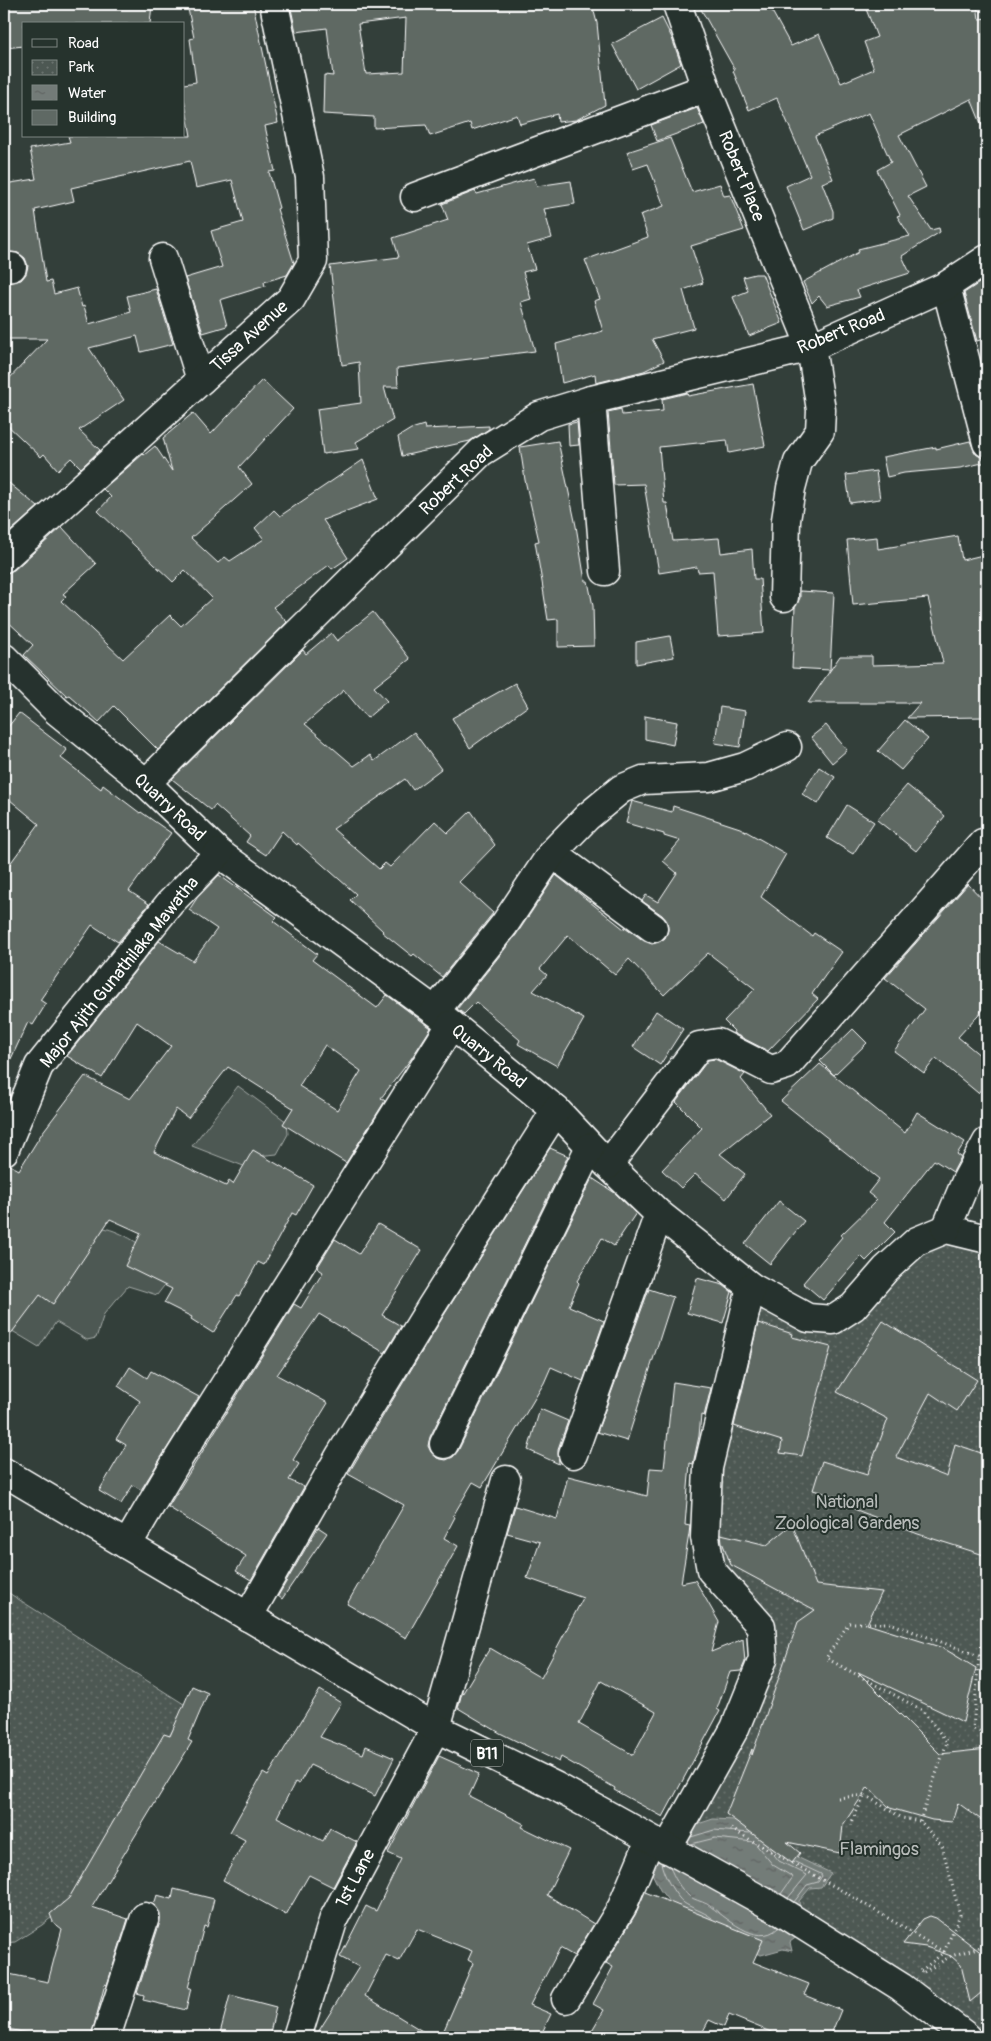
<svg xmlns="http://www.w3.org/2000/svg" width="991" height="2041" viewBox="0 0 991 2041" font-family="Pangolin,sans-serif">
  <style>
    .green { fill: #4d5853; stroke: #a6aca9 }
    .park { fill: url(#park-dots); stroke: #a6aca9 }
    .water { fill: url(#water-ripples); stroke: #abb0ae }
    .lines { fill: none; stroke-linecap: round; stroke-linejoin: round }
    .shore { stroke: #c7cac9; stroke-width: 1 }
    .building { fill: #5f6964; stroke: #fff; fill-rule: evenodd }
    .minor-casing { stroke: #fff; stroke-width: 31 }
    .major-casing { stroke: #fff; stroke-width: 31 }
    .path { stroke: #fff; stroke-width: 3; stroke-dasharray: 1 4; stroke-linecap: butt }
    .minor { stroke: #26332d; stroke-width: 28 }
    .major { stroke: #26332d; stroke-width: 28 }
    .labels { text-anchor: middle; stroke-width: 4; stroke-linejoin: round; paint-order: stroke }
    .shield { fill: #26332d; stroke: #bec2c0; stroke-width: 1 }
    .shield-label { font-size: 16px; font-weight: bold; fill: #fff }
    .street-label { font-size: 18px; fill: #fff; stroke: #26332d }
    .park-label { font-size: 18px; fill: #b8bcba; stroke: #26332d }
  </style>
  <defs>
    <pattern id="park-dots" width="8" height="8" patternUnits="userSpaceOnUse" patternTransform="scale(1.25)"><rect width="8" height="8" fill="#4d5853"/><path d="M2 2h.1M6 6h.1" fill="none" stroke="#68716d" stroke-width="1.8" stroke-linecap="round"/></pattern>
    <pattern id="water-ripples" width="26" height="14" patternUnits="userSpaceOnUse" patternTransform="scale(1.25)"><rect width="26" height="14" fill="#737b78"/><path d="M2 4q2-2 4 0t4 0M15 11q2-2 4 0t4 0" fill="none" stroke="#606462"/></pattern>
  </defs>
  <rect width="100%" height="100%" fill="#333f3a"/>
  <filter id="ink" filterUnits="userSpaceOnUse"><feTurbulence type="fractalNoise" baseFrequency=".02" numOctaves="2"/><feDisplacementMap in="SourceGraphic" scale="10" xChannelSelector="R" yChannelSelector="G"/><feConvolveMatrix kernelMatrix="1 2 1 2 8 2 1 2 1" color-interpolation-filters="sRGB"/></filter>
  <g filter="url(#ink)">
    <g class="green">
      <polygon points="238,1086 287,1122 288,1134 277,1154 257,1156 246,1167 192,1146"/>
      <path d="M104 1228C120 1231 148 1247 157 1261 161 1267 164 1275 167 1282L157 1295 128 1286 104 1314 96 1338 87 1340 56 1322 39 1347 4 1326V1248L61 1286Z"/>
    </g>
    <g class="park">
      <polygon points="987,1239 987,2037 967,2037 667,1849 763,1659 705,1537 751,1287 833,1320 917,1241"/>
      <polygon points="4,1590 187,1706 72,1901 42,1925 15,1942 4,1943"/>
    </g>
    <polygon class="water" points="713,1819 735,1820 786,1852 831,1873 821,1887 810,1888 799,1901 802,1933 790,1942 792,1951 783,1949 761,1955 737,1947 677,1912 660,1890 647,1863 692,1826"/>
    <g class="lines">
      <g class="shore">
        <polyline points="691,1837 714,1830 750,1833"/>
        <polyline points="691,1844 715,1838 754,1842 773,1865 793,1877 781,1894"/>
        <polyline points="767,1846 779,1861 807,1875 788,1898"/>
        <path d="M661 1862C662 1873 675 1896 684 1903 691 1908 703 1911 712 1918"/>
        <path d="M670 1867C674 1877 680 1889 689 1896 694 1900 701 1901 707 1904 725 1916 757 1949 778 1928"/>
        <polyline points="794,1902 807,1885 818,1882 822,1876 821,1874 795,1862"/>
      </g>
    </g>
    <g class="building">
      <polygon points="4,4 152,4 150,24 24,24 24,46 4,48"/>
      <polygon points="187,4 253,4 278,123 265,126 275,171 269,172 279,208 277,209 294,263 287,275 264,282 265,286 220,300 227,326 203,333 185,278 222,267 211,231 243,222 232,180 196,188 190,161 71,188 74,201 35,210 46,282 51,281 54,294 77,288 82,307 84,306 89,324 131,312 127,296 156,289 173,344 141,352 137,336 89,348 124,400 79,430 100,450 81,468 71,458 58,470 44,454 41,457 4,422 4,384 47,339 4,339 4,283 21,280 26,274 28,266 25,258 18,253 7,252 4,231 4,184 36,179 30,149 70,142 68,136 191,136 184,98 184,84 196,82 190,39 194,38"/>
      <path d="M290 4H592L597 23 605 105 576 120 558 122 557 114 520 124 517 115 472 130 470 123 430 136 426 125 374 128V117L323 114 324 75 333 76 327 28 296 32ZM406 18 404 72 366 74 358 24Z"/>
      <polygon points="698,4 768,4 791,46 819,34 841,83 874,69 864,42 877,37 864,4 977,4 979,19 987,18 987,138 971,99 899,135 926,187 908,196 931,230 939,228 940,232 902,256 910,273 857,290 860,297 827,306 819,296 812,303 803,282 859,252 858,249 910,236 897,216 900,215 877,170 891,162 869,113 815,136 833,179 822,183 833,211 833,218 804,230 786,186 810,175 777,98 749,110 733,71 735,70"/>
      <polygon points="662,18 672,38 681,64 636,89 612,44"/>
      <polygon points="697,108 704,124 657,141 651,125"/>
      <polygon points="670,138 692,192 720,184 724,196 730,195 744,230 691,246 703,283 683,290 694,328 652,339 664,361 644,371 596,383 595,374 562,383 556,344 603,331 594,301 600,299 585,260 648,237 640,215 664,206 648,164 633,169 627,152"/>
      <polygon points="534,178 537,186 571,181 575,204 544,209 552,238 527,245 535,269 523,272 531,299 521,302 535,351 397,368 398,387 384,387 393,420 356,442 359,449 323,454 317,409 361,403 359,362 342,365 330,266 399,257 393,238 448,220 442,204 475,191 477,194"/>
      <polygon points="755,274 762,274 782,323 749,336 733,297 748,291 743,277"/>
      <polygon points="987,278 987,338 977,341 964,293"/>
      <polygon points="262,380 293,409 239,467 252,484 191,538 218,563 225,557 230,561 264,539 255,528 274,510 280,516 363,460 378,499 323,520 348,558 332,569 329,565 273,607 287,622 158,750 114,706 99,722 69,695 67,696 24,655 33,645 4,618 4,573 14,570 62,527 96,564 63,594 66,596 61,601 123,659 170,615 181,626 212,598 185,570 173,582 98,511 111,497 103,489 143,454 144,455 155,446 172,471 163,438 193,413 211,434"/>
      <polygon points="753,384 765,446 729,453 727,440 659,447 664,503 667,503 673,541 719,538 721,553 752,549 754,579 760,579 764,633 718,636 713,571 698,572 697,567 659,573 644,484 614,485 608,412 621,409 622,415 663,411 662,399 687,393 688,396"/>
      <polygon points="577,422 579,445 569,446 568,424"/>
      <polygon points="424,425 425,429 489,426 489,429 470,441 402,456 398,437 411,429"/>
      <polygon points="558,441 576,526 585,581 588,581 593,606 594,646 558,647 558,619 548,620 542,582 535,542 539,541 525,480 520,447"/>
      <polygon points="970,441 976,454 982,458 987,458 987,462 960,468 904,473 887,477 883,457 936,447 936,449"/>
      <polygon points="876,471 880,499 850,503 846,475"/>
      <polygon points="4,479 38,507 4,537"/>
      <polygon points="958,536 962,560 987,554 987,635 983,635 985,717 907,718 920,703 808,703 840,656 872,656 872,665 943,663 928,598 853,605 847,540 877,537 878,549"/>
      <polygon points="800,591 834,593 830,670 792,668 795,607 800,598"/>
      <polygon points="373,612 410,659 374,687 387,701 367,718 344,690 305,724 354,766 370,755 374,761 414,732 441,769 413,790 405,779 333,829 379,869 385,863 390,867 435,821 448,833 471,811 495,845 459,882 493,913 442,977 414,954 412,956 382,932 383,931 350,900 356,894 298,843 297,845 282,831 266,855 246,842 250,836 215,805 211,810 172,779 303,650 306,654 331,633 337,641"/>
      <polygon points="670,636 674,657 636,664 636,642"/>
      <polygon points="515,683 528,706 470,748 452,718"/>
      <polygon points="720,707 745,711 740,747 715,743"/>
      <polygon points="19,713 67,750 61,758 101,789 103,785 140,813 141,812 171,833 129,891 149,904 118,942 92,925 40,1000 46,1004 33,1025 28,1022 4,1074 4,872 39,824 4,795 4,732"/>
      <polygon points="645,716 677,722 673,745 645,739"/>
      <polygon points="905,720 928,739 901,770 878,751"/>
      <polygon points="826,725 847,750 832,763 811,737"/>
      <polygon points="819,767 835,777 818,804 802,794"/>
      <polygon points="907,785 945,816 916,851 877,820"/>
      <polygon points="632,801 672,812 673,806 740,828 786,854 761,897 812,936 814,933 842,952 812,994 818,999 768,1051 733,1033 734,1031 724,1021 755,989 708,953 664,995 629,959 615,975 568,935 540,969 547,975 533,991 584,1019 557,1066 518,1044 520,1040 476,1002 464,1014 457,1009 516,935 556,875 624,929 625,927 644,941 652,944 659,942 665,938 668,930 667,921 662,915 642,901 646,895 658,902 677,873 663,861 680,841 664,836 664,834 626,823"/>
      <polygon points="847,805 874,822 853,854 827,838"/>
      <path d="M219 875 277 917 273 921 317 954 312 960 377 1008 387 995 431 1028 411 1059 381 1098 385 1101 346 1163 283 1124 293 1108 228 1067 188 1118 176 1109 154 1152 226 1186 229 1181 233 1184 253 1150 313 1185 296 1215 292 1213 264 1265 258 1262 239 1296 237 1295 213 1333 191 1319 192 1317 164 1303 172 1289 125 1266 141 1233 110 1219 53 1304 40 1295 4 1343V1166L10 1165 19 1170 42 1133 85 1076 130 1099 171 1046 137 1022 102 1078 67 1056 159 941 193 961 217 929 189 910 197 898ZM325 1045 361 1071 337 1110 299 1086Z"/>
      <polygon points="968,884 987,904 987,1005 958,1037 987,1061 987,1082 978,1093 936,1058 924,1073 894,1051 925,1009 885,978"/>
      <polygon points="656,1011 683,1029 660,1065 633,1047"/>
      <polygon points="853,1029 867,1043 834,1075 820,1061"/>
      <polygon points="715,1059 745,1074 741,1079 770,1114 720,1154 745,1174 726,1199 695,1174 681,1188 662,1170 702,1128 676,1102 708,1060"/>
      <polygon points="820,1064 905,1133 917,1112 965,1142 957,1154 961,1157 953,1172 934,1160 885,1222 895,1232 866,1261 861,1256 823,1300 803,1283 842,1237 841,1235 877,1200 868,1193 879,1179 781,1101"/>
      <polygon points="550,1148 568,1156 430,1437 428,1446 431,1452 437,1458 446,1460 453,1457 458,1451 592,1178 615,1193 636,1213 614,1246 602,1238 577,1281 579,1283 569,1306 604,1321 583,1381 551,1367 544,1383 482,1487 473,1482 453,1516 455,1517 444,1538 458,1546 406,1638 347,1604 404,1505 348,1474 444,1315"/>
      <polygon points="779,1201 804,1221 770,1264 745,1244"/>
      <polygon points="378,1224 422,1250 382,1315 401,1326 385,1353 319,1314 277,1375 328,1403 293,1460 299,1464 289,1480 304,1487 251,1580 236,1571 246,1556 168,1507 294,1304 301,1308 323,1272 317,1268 335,1239 359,1254"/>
      <polygon points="697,1278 723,1285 732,1292 723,1323 687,1313"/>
      <polygon points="649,1289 673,1297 627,1441 597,1432"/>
      <polygon points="883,1321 977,1380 957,1411 930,1393 896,1457 947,1477 955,1444 987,1455 987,1556 918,1534 854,1509 856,1502 813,1490 822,1461 867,1475 888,1419 837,1392"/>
      <polygon points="758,1323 793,1334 792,1337 831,1347 802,1456 780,1453 782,1441 734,1426"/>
      <polygon points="130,1367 147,1378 151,1371 199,1397 141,1490 133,1485 121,1504 99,1491 126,1445 116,1439 140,1401 118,1386"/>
      <path d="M673 1382 711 1388 704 1416 701 1415 699 1436 693 1464 690 1463 685 1525 690 1526 689 1534 681 1583 695 1580 719 1622 711 1652 743 1639 745 1662 741 1671 730 1672 717 1709 720 1711 663 1817 614 1790 615 1788 561 1757 559 1762 500 1733 458 1708 461 1696 490 1648 541 1678 583 1598 527 1578 540 1542 507 1533 515 1506 557 1519 568 1476 647 1496 650 1468 664 1469ZM601 1681 656 1712 633 1755 579 1724Z"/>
      <polygon points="540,1409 568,1421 558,1449 559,1464 528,1450"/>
      <polygon points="792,1524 816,1585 882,1592 867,1624 943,1648 976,1668 963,1722 858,1672 940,1754 987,1749 987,1824 958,1803 952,1822 932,1820 890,1808 868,1787 843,1825 840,1853 787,1842 800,1853 792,1863 726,1814 752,1749 752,1755 798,1622 815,1610 731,1565 722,1542 721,1534 767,1545"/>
      <polygon points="318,1527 327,1533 282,1599 278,1596"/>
      <polygon points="192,1686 208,1693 188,1740 192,1742 92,1907 128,1919 107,1985 105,1984 91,2037 45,2037 4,2028 4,1973 48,1982 62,1929 53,1922 50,1914 69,1898 164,1734 170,1736"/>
      <polygon points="320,1690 341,1703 320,1737 363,1754 366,1746 394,1758 375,1796 310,1765 299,1784 295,1782 277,1817 323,1841 330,1828 357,1842 333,1887 309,1875 286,1915 223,1880 245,1840 230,1832 263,1773 268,1776"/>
      <polygon points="439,1756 479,1774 469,1796 524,1824 522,1827 569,1850 547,1895 594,1924 574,1956 560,1948 530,2005 551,2014 540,2037 441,2037 473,1963 468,1960 472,1951 417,1929 399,1961 386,1955 365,1996 432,2037 315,2037 359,1967 340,1957 366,1906 376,1911 401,1859 388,1853"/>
      <polygon points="174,1889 214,1899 207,1927 204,1926 188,1988 191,1988 186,2010 143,2000 144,1995 137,1993 160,1922 160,1913 154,1905 157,1895 172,1899"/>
      <polygon points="645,1892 763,1940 753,1962 809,1984 804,1995 841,2010 830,2037 783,2037 729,2015 724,2027 709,2020 700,2037 588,2037 604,2010 593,2004 613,1967 606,1963 635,1915"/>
      <polygon points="930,1916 936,1918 987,1957 987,1988 970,2002 961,1965 951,1956 926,1947 903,1944 923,1919"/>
      <polygon points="230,1995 276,2007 269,2037 219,2037"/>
    </g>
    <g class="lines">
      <g class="minor-casing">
        <g id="minor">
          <polyline points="677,4 706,88 811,347 821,410 820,431 798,462 791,488 786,520 784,597"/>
          <polyline points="415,197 706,88"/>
          <polyline points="163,258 201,380"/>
          <polyline points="4,268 12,267"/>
          <polyline points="946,286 987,443"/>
          <polyline points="591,400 605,571"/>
          <polyline points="4,558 291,299 313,261 310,177 274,4"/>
          <polyline points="4,658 57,711 146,783 219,853 435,1011 556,1110 608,1165 659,1214 751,1287 808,1318 833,1320 853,1307 886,1269 917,1241 946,1229 987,1239"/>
          <polyline points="146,783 481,452 539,416 591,400 811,347 946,286 987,259"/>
          <polyline points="552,853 653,928"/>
          <polyline points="435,1011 504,925 552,853 587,817 621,789 643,780 709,777 745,767 787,747"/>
          <polyline points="4,1151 39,1066 170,903 219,853"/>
          <polyline points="608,1165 699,1046 718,1043 771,1070 787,1065 983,843"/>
          <polyline points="946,1229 966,1181 987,1142"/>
          <polyline points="444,1444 590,1147"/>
          <polyline points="573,1454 659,1214"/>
          <polyline points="127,1545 175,1464 451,1025"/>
          <polyline points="248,1617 341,1454 431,1307 556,1110"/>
          <polyline points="667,1849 735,1728 763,1659 761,1626 711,1570 705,1537 708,1468 751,1287"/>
          <polyline points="566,1999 622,1907 650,1840"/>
          <polyline points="106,2037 145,1917"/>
          <polyline points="297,2037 334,1918 436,1728 506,1480"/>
        </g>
      </g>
      <g class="major-casing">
        <polyline id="major" points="4,1472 436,1728 555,1786 777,1909 901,1987 967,2037"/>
      </g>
      <g class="path">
        <polyline points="865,1795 902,1818 920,1821"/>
        <polyline points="838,1798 865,1795 850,1825"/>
        <polyline points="731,1829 848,1894 944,1952"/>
        <polyline points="921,1971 944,1952 960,1915 942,1846 920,1821 947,1742 922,1710 826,1658 849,1623 890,1623 979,1656 973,1729 987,1734"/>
        <polyline points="924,1972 951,1956 987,1945"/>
      </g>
      <use href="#minor" class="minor"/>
      <use href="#major" class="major"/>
    </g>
  </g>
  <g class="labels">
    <rect class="shield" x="471" y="1739.5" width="32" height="27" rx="4"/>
    <g class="shield-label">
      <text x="487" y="1759">B11</text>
    </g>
    <g class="street-label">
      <text transform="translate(742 176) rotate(68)" y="6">Robert Place</text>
      <text transform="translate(841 331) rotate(-22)" y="6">Robert Road</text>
      <text transform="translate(249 336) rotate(-42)" y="6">Tissa Avenue</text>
      <text transform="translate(456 480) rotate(-43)" y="6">Robert Road</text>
      <text transform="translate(170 807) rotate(43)" y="6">Quarry Road</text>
      <text transform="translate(119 972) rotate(-51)" y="6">Major Ajith Gunathilaka Mawatha</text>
      <text transform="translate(489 1056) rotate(39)" y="6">Quarry Road</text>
      <text transform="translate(355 1878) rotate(-62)" y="6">1st Lane</text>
    </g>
    <g class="park-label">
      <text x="847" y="1508">National<tspan x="847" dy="21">Zoological Gardens</tspan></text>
      <text x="879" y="1855">Flamingos</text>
    </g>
  </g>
  <rect width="991" height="2041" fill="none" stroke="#26332d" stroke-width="20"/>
  <rect x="10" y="10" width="971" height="2021" fill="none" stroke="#fff" stroke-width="2" filter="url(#ink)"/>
  <rect x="22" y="22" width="162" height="115" fill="#26332d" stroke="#7d8581"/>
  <rect x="32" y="39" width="25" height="8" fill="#26332d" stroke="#7d8581"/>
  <text x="68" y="48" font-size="15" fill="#ffffff">Road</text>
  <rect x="32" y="60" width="25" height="15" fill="url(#park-dots)" stroke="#7d8581"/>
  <text x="68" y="72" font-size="15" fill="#ffffff">Park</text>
  <rect x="32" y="85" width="25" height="15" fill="url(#water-ripples)" stroke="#7d8581"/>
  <text x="68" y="98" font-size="15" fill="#ffffff">Water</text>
  <rect x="32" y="110" width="25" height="15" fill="#5f6964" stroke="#7d8581"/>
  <text x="68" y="122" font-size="15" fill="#ffffff">Building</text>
</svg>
